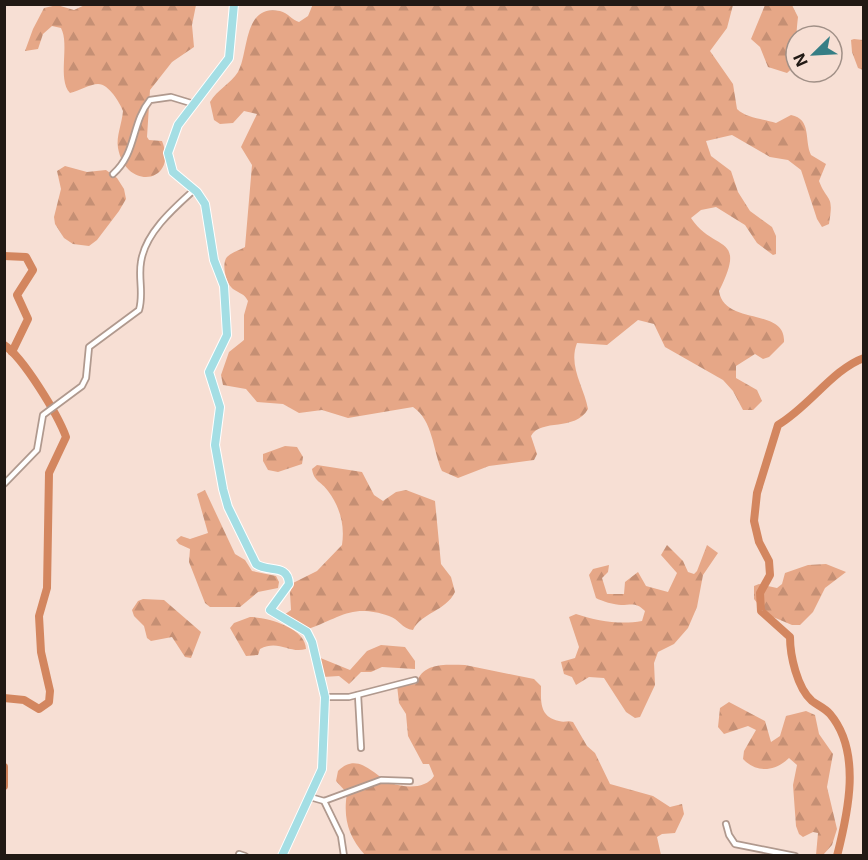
<svg xmlns="http://www.w3.org/2000/svg" width="868" height="860" viewBox="0 0 868 860" font-family="Inter,sans-serif">
  <style>
    .forest { fill: url(#forest-firs) }
    .lines { fill: none; stroke-linecap: round; stroke-linejoin: round }
    .river { stroke: #d3865f; stroke-width: 8 }
    .street-casing { stroke: #b0998e; stroke-width: 8 }
    .primary-casing { stroke: #fff; stroke-width: 10 }
    .street { stroke: #fff; stroke-width: 4.5 }
    .primary { stroke: #a4dee4; stroke-width: 8 }
  </style>
  <defs>
    <pattern id="forest-firs" width="22" height="20" patternUnits="userSpaceOnUse" patternTransform="scale(1.5)"><rect width="22" height="20" fill="#e6a787"/><path d="M5 1l3.5 6h-7zM16 11l3.5 6h-7z" fill="#c58f74"/></pattern>
  </defs>
  <rect width="100%" height="100%" fill="#f7dfd4"/>
  <g class="forest">
    <path d="M87 4 196 5 192 25 194 47 172 62 150 90 147 137 149 140 162 141C179 183 126 192 118 148 116 136 122 124 123 111 120 103 109 84 98 84 90 84 79 91 70 93 57 79 70 45 61 28L52 26 43 34 38 49 25 51 33 29 44 8 57 5 74 10Z"/>
    <path d="M313 4 733 5 727 28 710 51 733 84 737 109C746 118 764 119 776 123L791 115C812 119 804 140 811 155L826 164 819 181C828 204 834 193 829 224L822 227 817 219 801 170 788 160 770 157 732 135 706 141 711 156 731 171 738 192 750 211 772 227 776 236V254L773 255 757 243 745 225 716 207 701 210 691 218C714 253 748 233 719 291 724 326 786 307 784 342L769 357 763 359 755 354 736 366V378L757 390 762 401 753 410H743L733 391 723 380 665 347 654 324 638 320 607 345 577 343C568 366 584 387 588 409 575 432 541 418 531 436L537 454 534 460 489 466 458 478 442 471C433 451 433 420 413 407L348 418 322 410 299 413 283 404 257 402 246 389 223 385 221 375 229 352 244 340V315L248 301C244 293 240 294 233 289 226 284 221 264 227 257 232 252 240 250 245 247L252 165 241 147 257 114 244 111 233 123 220 124 214 120 210 102C217 90 231 83 238 72 249 53 243 3 280 11 288 13 292 20 299 22L308 16Z"/>
    <path d="M765 5H792L798 17C796 33 796 46 796 65L787 73 768 67 760 47 751 39Z"/>
    <polygon points="854,39 863,40 863,70 858,68 852,52 851,40"/>
    <polygon points="65,166 87,172 106,170 117,178 124,189 126,199 119,211 97,240 89,246 73,244 64,238 55,224 54,217 61,189 57,171"/>
    <polygon points="285,446 297,447 303,457 302,464 278,472 268,470 263,461 263,454"/>
    <path d="M317 465 362 472 374 495 383 501 396 492 406 490 435 501 441 564 451 577 455 592C446 611 421 613 413 630 402 629 399 619 389 616 352 603 340 618 308 629L284 615 291 610 290 593 293 583 317 571 342 545C345 525 340 507 328 491 321 481 314 482 312 469Z"/>
    <polygon points="205,490 235,554 245,560 252,571 276,576 279,582 278,588 258,592 240,607 210,607 205,603 189,562 190,549 179,544 176,540 181,536 190,539 208,533 197,494"/>
    <path d="M667 545 683 561 688 572 694 574 697 571 707 545 718 553 703 575 697 607 688 628 674 644 658 652 654 663 655 685 640 717 635 718 626 712 604 678 589 677 576 685 572 677 564 674 561 662 575 658 579 647 569 617 576 614C597 621 620 625 642 621L645 611C636 602 632 605 621 605 615 605 601 601 596 598L589 575 593 569 609 565 608 572 602 578 607 594H624L625 582 638 572 646 586 668 592 677 573 661 555Z"/>
    <polygon points="826,564 846,572 825,588 813,612 800,625 792,625 766,614 754,599 754,586 759,584 777,588 782,584 785,573 808,565"/>
    <polygon points="143,599 164,600 201,632 191,658 185,657 172,637 151,641 147,638 144,626 134,616 132,610 138,601"/>
    <path d="M250 617C267 617 306 628 306 649 289 654 279 639 260 649L258 655 246 656 230 628 234 623Z"/>
    <polygon points="381,645 405,647 415,661 415,669 382,667 371,672 361,672 349,684 339,676 323,677 318,657 350,670 367,651"/>
    <path d="M465 665 534 679 541 686C541 701 539 717 559 721 565 723 567 720 573 722L587 746 595 753 610 784 653 796 670 807 682 804 684 814 675 833 662 834 657 837 661 855H365C348 836 343 818 347 793L336 781 338 771C358 751 373 775 391 783 405 788 426 789 434 776L429 764H423L408 736 406 714 399 703 397 685 416 684C423 662 445 665 465 665Z"/>
    <path d="M729 702 765 721 771 742 780 736 786 716 806 711 815 715 819 734 833 754 827 787 837 829 832 845 823 855H816L818 833 813 832 803 837 799 834 796 826 793 785 797 765 789 758C776 771 757 774 743 759L744 751 756 730 748 726 724 734 718 727 720 708Z"/>
  </g>
  <g class="lines">
    <g class="river">
      <polyline points="4,256 26,257 33,270 17,295 28,319 12,352"/>
      <path d="M4 345C23 357 58 415 66 437L49 473 47 588 39 616 41 652 50 691 49 702 39 709 24 700 4 698"/>
      <polyline points="4,767 4,786"/>
      <path d="M837 856C848 813 862 752 830 714 825 708 817 705 812 701 797 688 790 655 790 637L761 611 760 593 770 575 769 561 759 542 754 521 757 493 778 425C809 407 833 369 864 358"/>
    </g>
    <g class="street-casing">
      <g id="street">
        <path d="M113 174C137 153 131 123 150 100L171 97 194 104"/>
        <path d="M4 484 37 450 43 415 82 386 86 378 89 347 139 310C144 294 138 278 141 262 145 233 174 208 194 190"/>
        <polyline points="358,695 361,748"/>
        <polyline points="325,697 349,697 415,680"/>
        <polyline points="310,797 324,801 381,780 410,781"/>
        <polyline points="324,801 341,836 344,856"/>
        <polyline points="726,824 729,835 735,844 795,856"/>
        <polyline points="239,854 245,856"/>
      </g>
    </g>
    <g class="primary-casing">
      <path id="primary" d="M234 4 229 58 178 125 168 153 173 172 197 192 205 204 214 260 224 286 227 335 209 372 220 407 215 445 223 489 228 507 256 564C268 573 288 563 289 584L270 610 307 632 312 642 325 697 322 769 282 856"/>
    </g>
    <use href="#street" class="street"/>
    <use href="#primary" class="primary"/>
  </g>
  <rect width="868" height="860" fill="none" stroke="#211914" stroke-width="12"/>
  <g transform="translate(814 54) rotate(246)"><circle r="28" fill="#f7dfd4" stroke="#a19087" stroke-width="1.5"/>
  <path d="M0-4.5L10 22L0 15L-10 22Z" fill="#367e85"/>
  <text y="-9" font-size="16" font-weight="bold" text-anchor="middle" fill="#211914">N</text>
  </g>
</svg>
